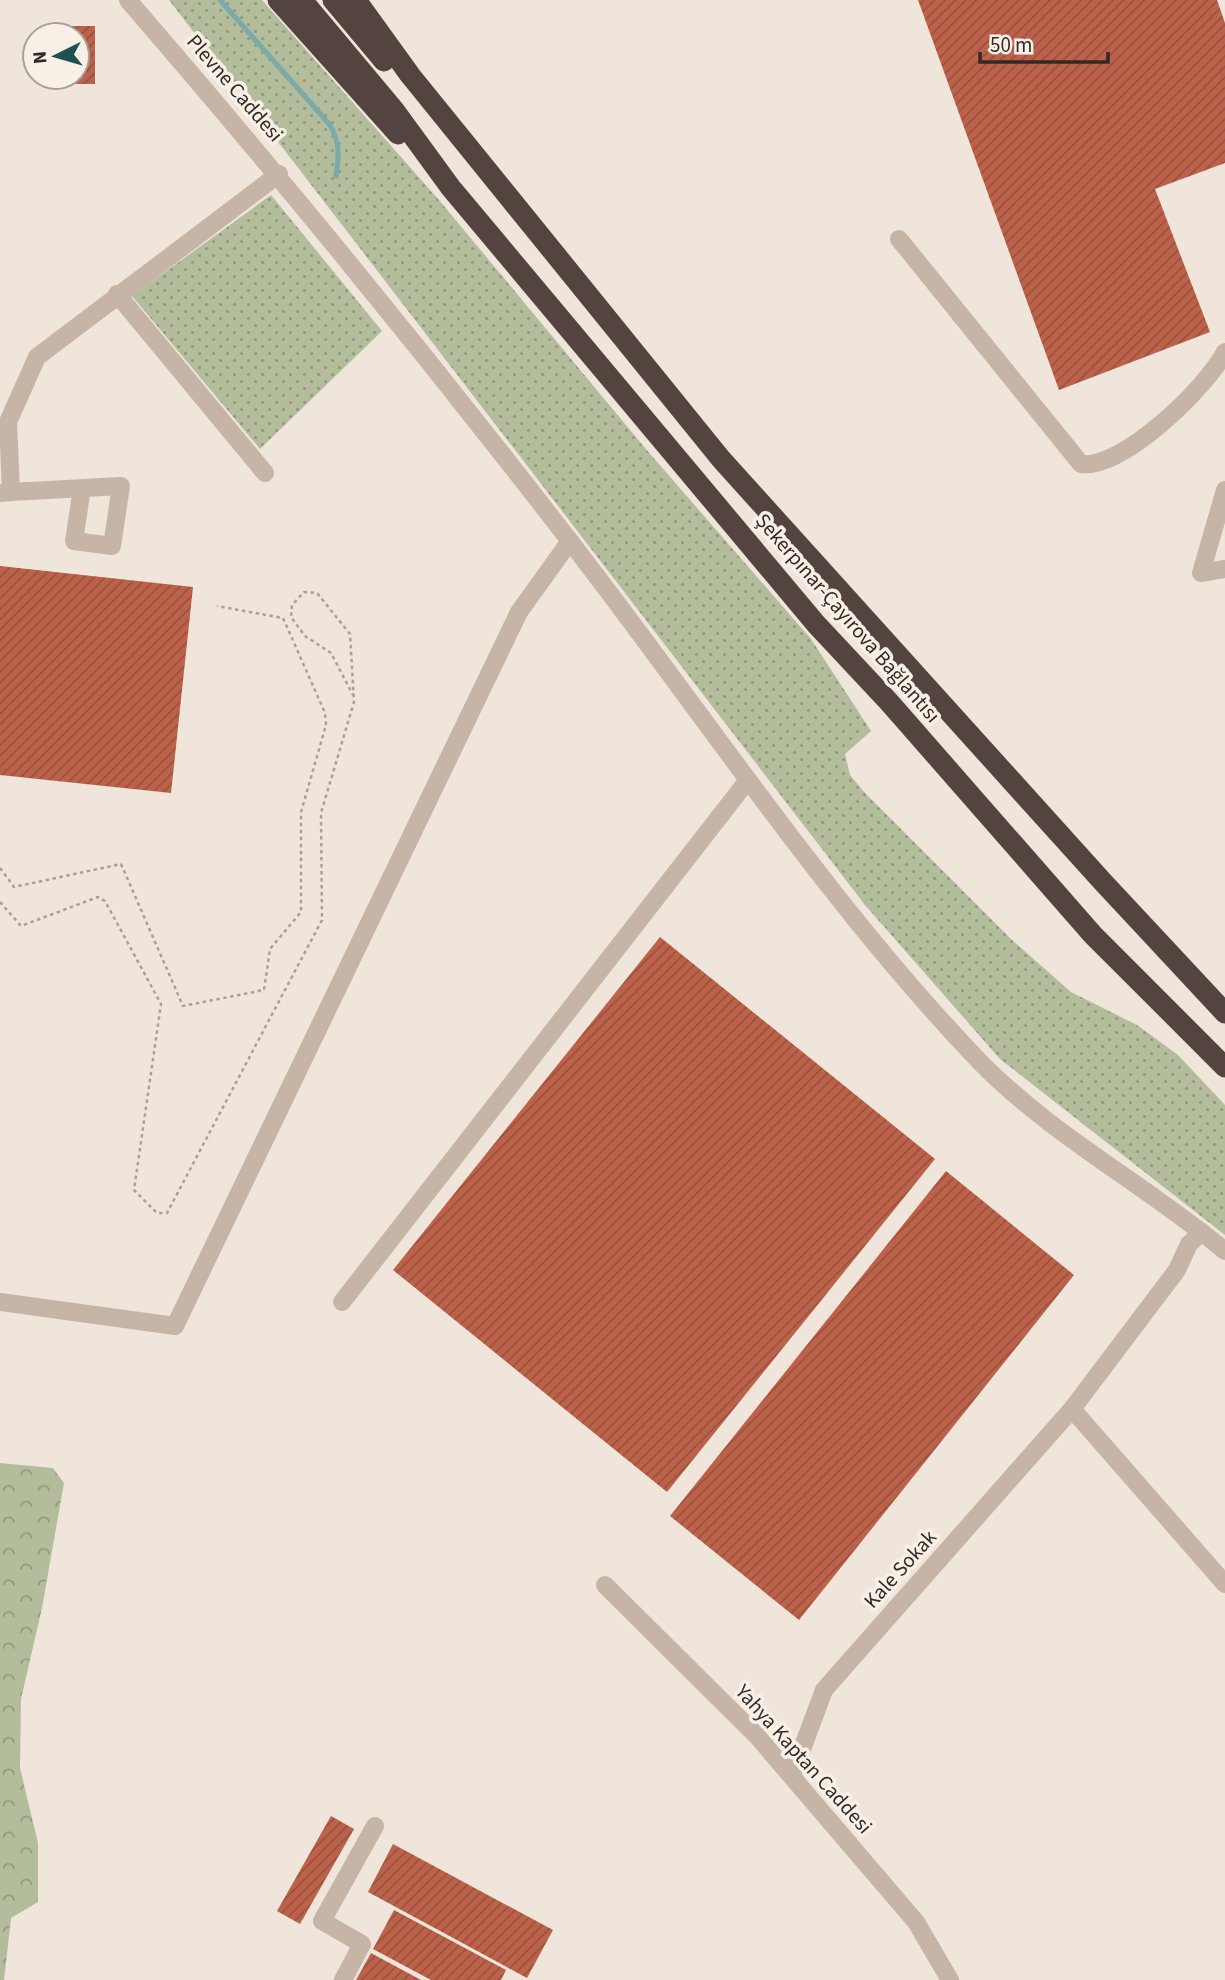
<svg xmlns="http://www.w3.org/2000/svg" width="1225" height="1980" viewBox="0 0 1225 1980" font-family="'Source Sans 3',sans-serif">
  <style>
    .grass { fill: url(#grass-dots) }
    .forest { fill: url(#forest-crowns) }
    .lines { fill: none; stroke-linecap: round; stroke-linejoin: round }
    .stream { stroke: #7baaaa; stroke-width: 5 }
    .building { fill: url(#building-hatch) }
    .path { stroke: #b29e91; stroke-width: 2.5; stroke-dasharray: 3.5 3.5; stroke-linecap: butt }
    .minor { stroke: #c6b4a7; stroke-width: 18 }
    .highway { stroke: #54443f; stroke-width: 21 }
    .labels { text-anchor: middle; stroke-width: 7; stroke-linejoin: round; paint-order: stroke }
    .street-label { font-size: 21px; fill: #332a27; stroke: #f8efe6 }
  </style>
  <defs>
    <pattern id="grass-dots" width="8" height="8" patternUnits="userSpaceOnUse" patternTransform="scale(1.75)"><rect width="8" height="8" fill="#b3bd9b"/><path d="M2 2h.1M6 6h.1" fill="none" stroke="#929a7e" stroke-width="1.8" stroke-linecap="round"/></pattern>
    <pattern id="forest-crowns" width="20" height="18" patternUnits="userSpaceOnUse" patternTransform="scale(1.75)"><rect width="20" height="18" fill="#b3bd9b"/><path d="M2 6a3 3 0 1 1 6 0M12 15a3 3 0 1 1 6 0" fill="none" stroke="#929a7e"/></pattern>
    <pattern id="building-hatch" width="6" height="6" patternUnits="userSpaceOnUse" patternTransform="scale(1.75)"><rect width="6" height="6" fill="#bd624a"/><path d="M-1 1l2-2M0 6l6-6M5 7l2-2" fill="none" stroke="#9a513e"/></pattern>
  </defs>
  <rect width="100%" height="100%" fill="#efe5da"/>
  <g class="grass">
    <polygon points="169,0 262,0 439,200 645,448 811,639 871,731 845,754 850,775 865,793 1011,939 1071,992 1137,1025 1178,1055 1225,1105 1225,1235 1000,1059 865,905"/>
    <polygon points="271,195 382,331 260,449 132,296"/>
  </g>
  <polygon class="forest" points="0,1463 53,1468 64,1483 42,1608 21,1699 20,1768 38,1843 38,1902 11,1918 4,1980 0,1980"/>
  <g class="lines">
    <path class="stream" d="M220 0 330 125C340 142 339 156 336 176"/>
  </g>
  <g class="building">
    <polygon points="918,0 1217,0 1225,23 1225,163 1155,189 1210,332 1059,390"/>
    <polygon points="45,26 95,26 95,84 45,84 45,77 77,77 77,35 45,35"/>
    <polygon points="0,566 193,587 171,793 0,775"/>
    <polygon points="660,937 935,1159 667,1492 393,1270"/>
    <polygon points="946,1171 1074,1275 799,1620 670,1516"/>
    <polygon points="331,1816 354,1829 300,1924 277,1911"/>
    <polygon points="393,1844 553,1930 527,1978 368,1892"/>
    <polygon points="394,1910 506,1970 501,1980 431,1980 373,1949"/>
    <polygon points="371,1953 421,1980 356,1980"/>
  </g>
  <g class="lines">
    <g class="path">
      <polyline points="0,868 14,887 121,864 183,1006 264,990 270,949 301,912 301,812 326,725 325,713 283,618 217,606"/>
      <polyline points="0,902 21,926 98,897 105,901 161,1004 134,1190 157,1213 167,1213 322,920 321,813 354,702 350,634 317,593 304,592 292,605 291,617 305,636 331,653 353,695"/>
    </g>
    <g class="minor">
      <path d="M128 0C280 176 427 356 569 540 704 714 826 901 979 1061 1051 1135 1146 1185 1225 1251"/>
      <path d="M899 239 1081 464C1123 469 1206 388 1225 352"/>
      <polyline points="117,294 265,473"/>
      <polyline points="1225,490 1201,573 1225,569"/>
      <polyline points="11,492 121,486 112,546 74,541 82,488"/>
      <polyline points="0,493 11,492 8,422 37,357 279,174"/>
      <polyline points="0,1302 175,1326 519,612 570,541"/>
      <polyline points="342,1302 748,780"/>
      <polyline points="1072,1409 1225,1584"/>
      <polyline points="605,1585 757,1736 916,1922 950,1980"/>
      <polyline points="792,1776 824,1690 1072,1409 1177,1270 1189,1244 1202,1232"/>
      <polyline points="343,1980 362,1944 322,1921 375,1826"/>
    </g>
    <g class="highway">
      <polyline points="278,0 398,134"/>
      <polyline points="302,0 394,110 451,188 816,624 889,702 1093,935 1225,1067"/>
      <polyline points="333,0 384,61"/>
      <polyline points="356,0 410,75 721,459 1102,881 1225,1013"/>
    </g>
  </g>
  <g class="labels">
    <g class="street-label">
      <text transform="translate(235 88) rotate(49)" y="7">Plevne Caddesi</text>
      <text transform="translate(848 618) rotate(49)" y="7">Şekerpınar-Çayırova Bağlantısı</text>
      <text transform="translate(900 1569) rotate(-48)" y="7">Kale Sokak</text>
      <text transform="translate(804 1759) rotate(48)" y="7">Yahya Kaptan Caddesi</text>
    </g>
  </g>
  <g transform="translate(56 56) rotate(265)"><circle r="33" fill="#f8efe6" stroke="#a9a09a" stroke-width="2"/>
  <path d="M0-5L12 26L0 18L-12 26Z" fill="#205152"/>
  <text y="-10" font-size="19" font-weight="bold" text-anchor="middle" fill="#332a27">N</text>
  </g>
  <path d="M980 52v10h128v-10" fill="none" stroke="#332a27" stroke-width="3.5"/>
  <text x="990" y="52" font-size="21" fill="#332a27" stroke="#f8efe6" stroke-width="5" paint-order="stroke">50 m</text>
</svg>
